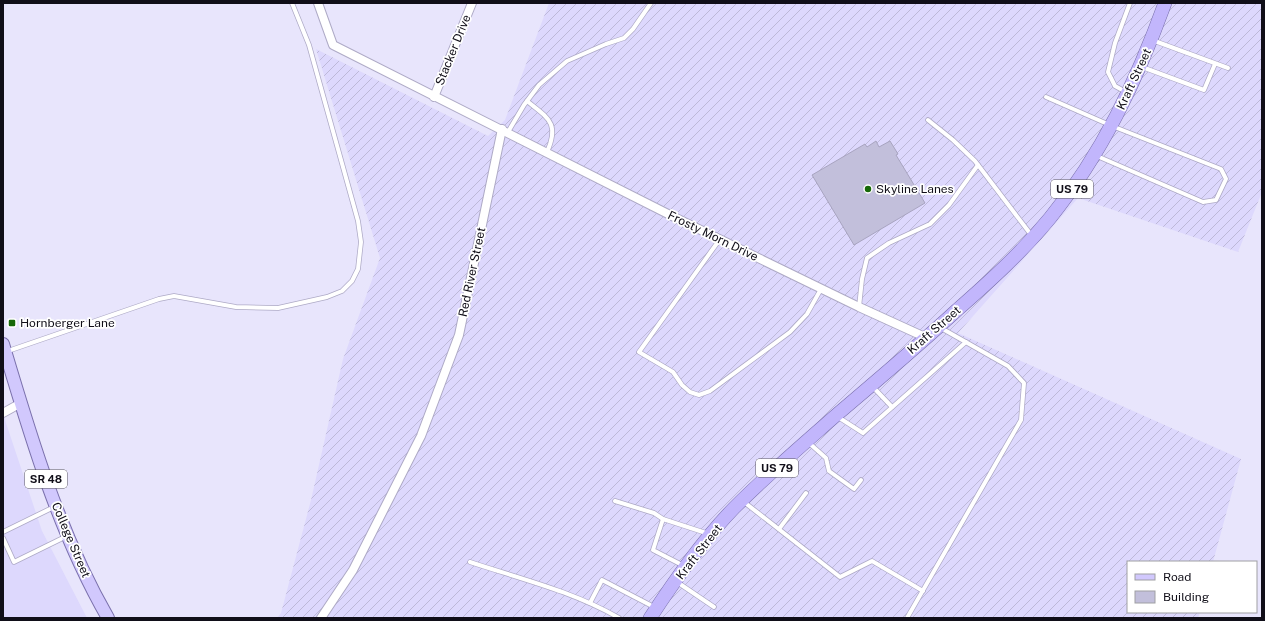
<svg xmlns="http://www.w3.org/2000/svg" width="1265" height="621" viewBox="0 0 1265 621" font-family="'Public Sans',sans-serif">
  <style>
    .built { fill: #ddd8fd }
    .industrial { fill: url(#industrial-furrows) }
    .building { fill: #c2bfdb; stroke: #a8a4c0 }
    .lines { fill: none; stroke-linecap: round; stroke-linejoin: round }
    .service-casing { stroke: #aeaac6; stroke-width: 5.5 }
    .minor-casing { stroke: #aeaac6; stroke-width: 10 }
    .primary-casing { stroke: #7a70ac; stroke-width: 14 }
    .trunk-casing { stroke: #7a70ac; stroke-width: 14 }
    .service { stroke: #fff; stroke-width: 4 }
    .minor { stroke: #fff; stroke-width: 8 }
    .primary { stroke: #d1c8fd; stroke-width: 12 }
    .trunk { stroke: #c2b6fc; stroke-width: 13 }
    .poi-dot { fill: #176809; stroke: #fff; stroke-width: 1.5 }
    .labels { text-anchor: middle; stroke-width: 3.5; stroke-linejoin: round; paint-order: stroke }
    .shield { fill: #fff; stroke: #58565d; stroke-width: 1 }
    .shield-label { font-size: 11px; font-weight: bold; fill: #100e18 }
    .street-label { font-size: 12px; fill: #100e18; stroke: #fff }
    .poi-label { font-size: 12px; fill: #100e18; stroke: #fff; text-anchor: start }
  </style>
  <defs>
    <pattern id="industrial-furrows" width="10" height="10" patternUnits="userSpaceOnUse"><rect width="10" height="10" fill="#ddd8fd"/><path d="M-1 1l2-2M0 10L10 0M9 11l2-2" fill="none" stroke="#bdb8d8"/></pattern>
  </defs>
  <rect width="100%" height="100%" fill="#e8e5fc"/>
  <polygon class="built" points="3,411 6,423 42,531 87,618 3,618"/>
  <polygon class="industrial" points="549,3 1262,3 1262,192 1238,252 1078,198 958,333 1241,459 1213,562 1128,562 1128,612 1200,612 1198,618 277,618 281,613 311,500 343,359 380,258 316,49 488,136 505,120"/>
  <polygon class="building" points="876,141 879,147 890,141 898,154 896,155 925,203 854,245 812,175 865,144 867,147"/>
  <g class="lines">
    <g class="service-casing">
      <g id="service">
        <polyline points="1152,40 1228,68"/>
        <polyline points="1142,67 1204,90 1215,64"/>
        <polyline points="1126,92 1115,86 1108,72 1115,43 1130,3"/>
        <polyline points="1046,97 1112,126 1221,169 1226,179 1216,200 1203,202 1097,156"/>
        <path d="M527 101C548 118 560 123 547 152"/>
        <polyline points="928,120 953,140 975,161 1032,236"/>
        <polyline points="508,132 524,105 539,85 567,61 606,44 624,38 633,29 651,3"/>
        <polyline points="720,239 639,352 673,372 682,385 690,392 699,395 710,391 790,332 807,314 821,289"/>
        <polyline points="859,307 862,279 867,258 889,243 930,224 949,205 978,165"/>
        <polyline points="8,351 159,299 174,296 236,307 278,308 327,297 342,291 352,281 358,269 361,242 358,221 309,45 292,3"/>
        <polyline points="873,387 892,407"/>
        <polyline points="838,417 863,433 966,342"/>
        <polyline points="809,443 826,458 829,471 854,489 861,480"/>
        <polyline points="615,501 654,513 663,519"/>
        <polyline points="744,502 840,577 872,561 923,591"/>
        <polyline points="779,529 806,493"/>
        <polyline points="3,532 54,507"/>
        <polyline points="3,538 14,562 67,536"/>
        <path d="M470 562C521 579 572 591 619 618"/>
        <polyline points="684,566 653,550 663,519 709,534"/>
        <polyline points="677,582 714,607"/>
        <polyline points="590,603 602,580 654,607"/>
        <polyline points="907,618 1021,420 1024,383 1008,366 941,328"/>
      </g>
    </g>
    <g class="minor-casing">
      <g id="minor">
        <polyline points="318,3 333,45 676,218 859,307 927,338"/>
        <polyline points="434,97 472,3"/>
        <polyline points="3,413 21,403"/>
        <polyline points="321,618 353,570 421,436 459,335 502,129"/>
      </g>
    </g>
    <g class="primary-casing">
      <path id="primary" d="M3 344C31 438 59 533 108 618"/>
    </g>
    <g class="trunk-casing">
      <path id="trunk" d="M650 618C675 580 702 541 734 508 766 476 800 447 834 417 875 382 917 347 957 310 990 281 1022 252 1050 218 1102 154 1137 80 1165 3"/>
    </g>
    <use href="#service" class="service"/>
    <use href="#minor" class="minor"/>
    <use href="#primary" class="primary"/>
    <use href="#trunk" class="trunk"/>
  </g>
  <g class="poi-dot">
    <circle cx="868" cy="189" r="4"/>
    <rect x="8" y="319" width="8" height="8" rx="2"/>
  </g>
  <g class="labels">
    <g class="shield">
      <rect x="1051" y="180" width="42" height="18" rx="3"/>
      <rect x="756" y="459" width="42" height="18" rx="3"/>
      <rect x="25" y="470" width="42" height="18" rx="3"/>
    </g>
    <g class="shield-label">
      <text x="1072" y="193">US 79</text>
      <text x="777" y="472">US 79</text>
      <text x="46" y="483">SR 48</text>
    </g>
    <g class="street-label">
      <text transform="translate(453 50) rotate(-68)" y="4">Stacker Drive</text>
      <text transform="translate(1134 79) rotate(-65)" y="4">Kraft Street</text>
      <text transform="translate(713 236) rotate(26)" y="4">Frosty Morn Drive</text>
      <text transform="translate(472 272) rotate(-78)" y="4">Red River Street</text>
      <text transform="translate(934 330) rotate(-41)" y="4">Kraft Street</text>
      <text transform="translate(71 540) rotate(67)" y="4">College Street</text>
      <text transform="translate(699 552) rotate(-52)" y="4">Kraft Street</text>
    </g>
    <g class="poi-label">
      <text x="876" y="193">Skyline Lanes</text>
      <text x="20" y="327">Hornberger Lane</text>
    </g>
  </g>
  <rect width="1265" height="621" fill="none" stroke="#100e18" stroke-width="8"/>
  <rect x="1127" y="561" width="130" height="52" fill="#ffffff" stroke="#9f9fa3"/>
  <rect x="1135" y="574" width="20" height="6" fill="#d1c8fd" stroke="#9f9fa3"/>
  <text x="1163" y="581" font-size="12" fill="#100e18">Road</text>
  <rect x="1135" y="591" width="20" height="12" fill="#c2bfdb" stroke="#9f9fa3"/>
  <text x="1163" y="601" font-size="12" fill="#100e18">Building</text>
</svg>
